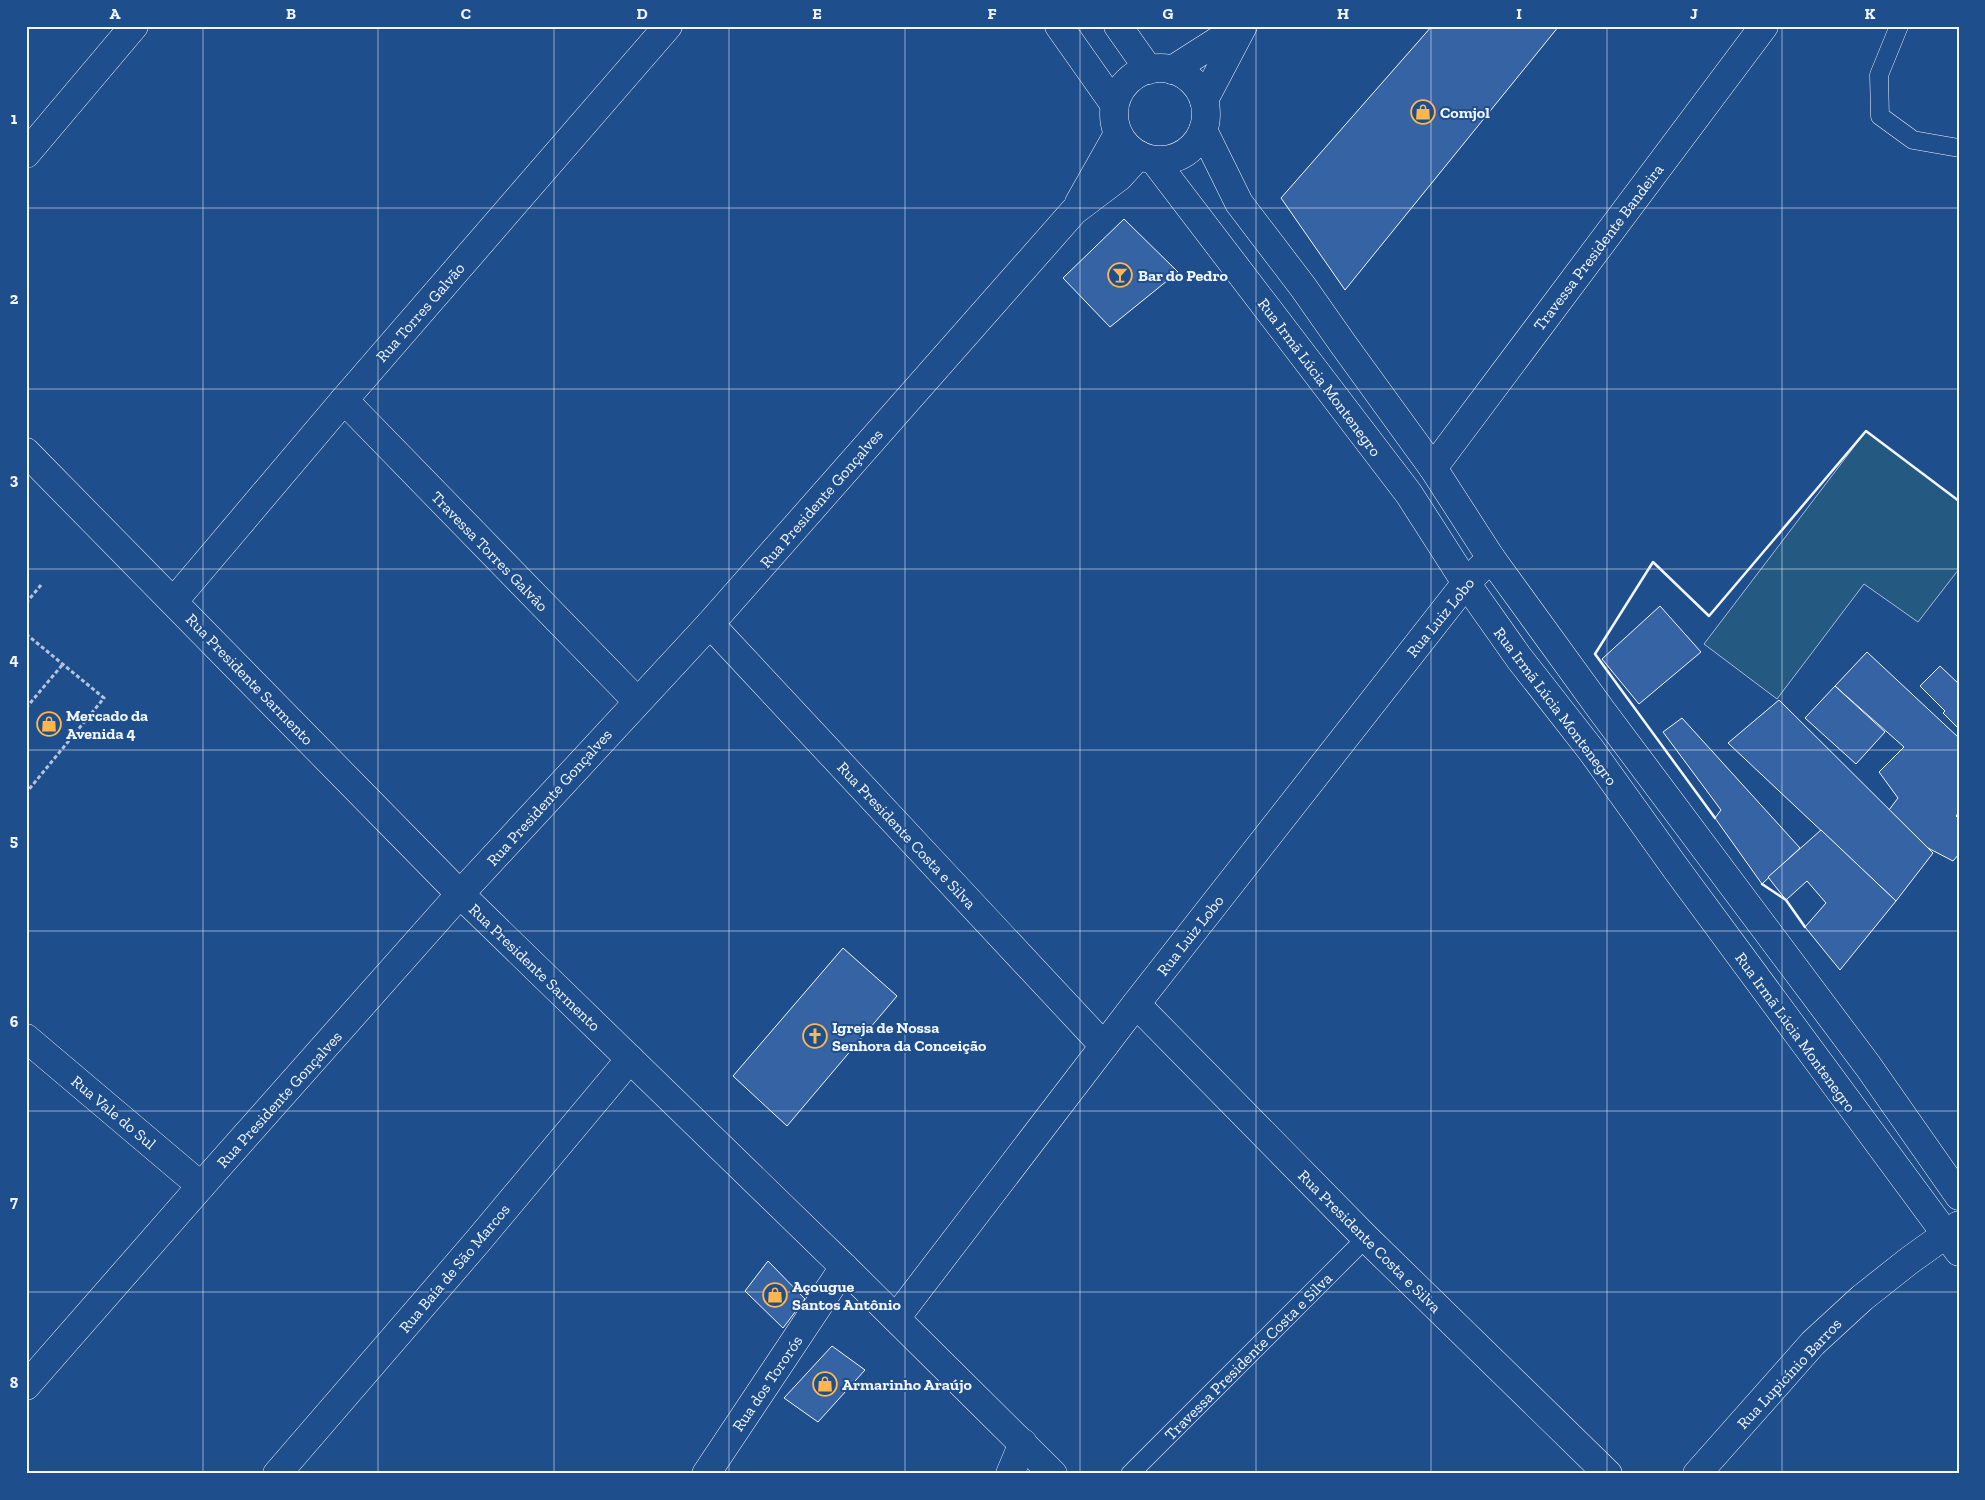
<svg xmlns="http://www.w3.org/2000/svg" width="1985" height="1500" viewBox="0 0 1985 1500" font-family="'Zilla Slab',serif">
  <style>
    .pitch { fill: #245a82; stroke: #a8bbd7 }
    .building { fill: #3563a3; stroke: #f2f6ff }
    .lines { fill: none; stroke-linecap: round; stroke-linejoin: round }
    .service-casing { stroke: #f2f6ff; stroke-width: 19 }
    .minor-casing { stroke: #f2f6ff; stroke-width: 29 }
    .tertiary-casing { stroke: #f2f6ff; stroke-width: 29 }
    .secondary-casing { stroke: #f2f6ff; stroke-width: 29 }
    .path { stroke: #b3c4dc; stroke-width: 3; stroke-dasharray: 4 2.5; stroke-linecap: butt }
    .service { stroke: #1f4e8c; stroke-width: 18 }
    .minor { stroke: #1f4e8c; stroke-width: 28 }
    .tertiary { stroke: #1f4e8c; stroke-width: 28 }
    .secondary { stroke: #1f4e8c; stroke-width: 28 }
    .wall { stroke: #f2f6ff; stroke-width: 2.5 }
    .grid { fill: none; stroke: #f2f6ff; stroke-width: 1; stroke-opacity: 0.55 }
    .labels { text-anchor: middle; stroke-width: 4; stroke-linejoin: round; paint-order: stroke }
    .poi-label { font-size: 16px; font-weight: bold; fill: #f2f6ff; stroke: #1f4e8c; text-anchor: start }
    .street-label { font-size: 16px; fill: #f2f6ff; stroke: #1f4e8c }
    .neatline { fill: none; stroke: #f2f6ff; stroke-width: 2 }
    .grid-label { font-size: 16px; text-anchor: middle; font-weight: bold; fill: #f2f6ff }
  </style>
  <rect width="100%" height="100%" fill="#1f4e8c"/>
  <polygon class="pitch" points="1866,431 1959,501 1959,569 1918,622 1864,584 1777,699 1704,644"/>
  <g class="building">
    <polygon points="1432,26 1559,26 1345,290 1281,198"/>
    <polygon points="1124,219 1178,272 1110,327 1063,278"/>
    <polygon points="1660,606 1701,652 1639,704 1602,659"/>
    <polygon points="1867,652 1959,738 1959,812 1956,816 1959,819 1959,854 1953,861 1928,848 1889,810 1898,798 1879,772 1904,747 1835,686"/>
    <polygon points="1940,666 1959,684 1959,729 1943,713 1945,711 1920,686"/>
    <polygon points="1835,686 1885,732 1856,764 1805,718"/>
    <polygon points="1779,700 1933,853 1896,901 1728,743"/>
    <polygon points="1682,718 1800,848 1762,884 1715,818 1721,810 1663,732"/>
    <polygon points="1821,830 1896,901 1840,970 1805,927 1826,903 1807,881 1786,900 1768,877"/>
    <polygon points="843,948 897,996 787,1126 733,1076"/>
    <polygon points="768,1261 805,1299 783,1328 745,1291"/>
    <polygon points="832,1346 865,1370 818,1422 784,1398"/>
  </g>
  <g class="lines">
    <g class="service-casing">
      <g id="service">
        <polyline points="1899,26 1879,75 1880,116 1913,140 1959,148"/>
        <polyline points="1130,1474 1366,1238"/>
      </g>
    </g>
    <g class="minor-casing">
      <g id="minor">
        <polyline points="26,154 134,26"/>
        <polyline points="344,400 637,701"/>
        <polyline points="1433,468 1764,26"/>
        <polyline points="174,601 344,400 668,26"/>
        <polyline points="710,624 1104,1046"/>
        <polyline points="1136,1004 1366,1238 1608,1474"/>
        <polyline points="26,1038 201,1186"/>
        <polyline points="896,1318 1136,1004 1466,583 1491,558"/>
        <polyline points="277,1474 478,1241 630,1059"/>
        <polyline points="706,1474 844,1267"/>
        <polyline points="1010,1474 1023,1443"/>
        <polyline points="1697,1474 1813,1343 1862,1298 1910,1260 1959,1225"/>
      </g>
    </g>
    <g class="tertiary-casing">
      <g id="tertiary">
        <polyline points="1059,26 1114,104"/>
        <polyline points="1118,26 1149,70"/>
        <circle cx="1160" cy="114" r="46"/>
        <polyline points="1172,70 1241,26"/>
        <polyline points="1204,100 1243,26"/>
        <polyline points="1203,130 1239,203 1303,287 1343,344 1433,468 1491,558 1602,711 1868,1066 1959,1196"/>
        <polyline points="1154,160 1409,494 1466,583 1519,658 1591,750 1677,870 1959,1252"/>
        <polyline points="1079,203 1118,134"/>
        <polyline points="26,1386 201,1186 460,894 710,624 1074,211 1119,177 1139,155"/>
      </g>
    </g>
    <g class="secondary-casing">
      <polyline id="secondary" points="26,452 460,894 844,1267 1053,1474"/>
    </g>
    <g class="path">
      <polyline points="26,603 41,585"/>
      <polyline points="26,634 104,698 26,793"/>
      <polyline points="26,708 63,664"/>
    </g>
    <use href="#service" class="service"/>
    <use href="#minor" class="minor"/>
    <use href="#tertiary" class="tertiary"/>
    <use href="#secondary" class="secondary"/>
    <g class="wall">
      <polyline points="1715,818 1595,654 1653,562 1709,616 1866,431 1959,501"/>
      <polyline points="1762,884 1786,900 1805,927"/>
    </g>
  </g>
  <path class="grid" d="M203 26V1474M378 26V1474M554 26V1474M729 26V1474M905 26V1474M1080 26V1474M1256 26V1474M1431 26V1474M1607 26V1474M1782 26V1474M26 208H1959M26 389H1959M26 569H1959M26 750H1959M26 931H1959M26 1111H1959M26 1292H1959"/>
  <defs>
    <g id="shop-ring" transform="scale(1.25)"><circle r="9.5" fill="#1f4e8c" stroke="#ffb74d" stroke-width="1.5"/><path d="M-5-2.5h2.3a2.7 3.5 0 0 1 5.4 0H5L5.5 6h-11ZM-1.5-2.5h3a1.5 2.3 0 0 0-3 0Z" fill="#ffb74d"/></g>
    <g id="bar-ring" transform="scale(1.25)"><circle r="9.5" fill="#1f4e8c" stroke="#ffb74d" stroke-width="1.5"/><path d="M-6-5H6L.8 .8V4.5H3.5V6h-7V4.5H-.8V.8Z" fill="#ffb74d"/></g>
    <g id="church-ring" transform="scale(1.25)"><circle r="9.5" fill="#1f4e8c" stroke="#ffb74d" stroke-width="1.5"/><path d="M-1.2-6h2.4v3.5h3.3v2.4h-3.3V6h-2.4V-.1h-3.3v-2.4h3.3Z" fill="#ffb74d"/></g>
  </defs>
  <g fill-rule="evenodd">
    <use href="#shop-ring" x="1423" y="112"/>
    <use href="#bar-ring" x="1120" y="275"/>
    <use href="#shop-ring" x="49" y="724"/>
    <use href="#church-ring" x="815" y="1036"/>
    <use href="#shop-ring" x="775" y="1295"/>
    <use href="#shop-ring" x="825" y="1384"/>
  </g>
  <g class="labels">
    <g class="poi-label">
      <text x="1440" y="118">Comjol</text>
      <text x="1138" y="281">Bar do Pedro</text>
      <text x="66" y="721">Mercado da<tspan x="66" dy="18">Avenida 4</tspan></text>
      <text x="832" y="1033">Igreja de Nossa<tspan x="832" dy="18">Senhora da Conceição</tspan></text>
      <text x="792" y="1292">Açougue<tspan x="792" dy="18">Santos Antônio</tspan></text>
      <text x="842" y="1390">Armarinho Araújo</text>
    </g>
    <g class="street-label">
      <text transform="translate(1598 247) rotate(-53)" y="6">Travessa Presidente Bandeira</text>
      <text transform="translate(420 312) rotate(-49)" y="6">Rua Torres Galvão</text>
      <text transform="translate(1320 377) rotate(53)" y="6">Rua Irmã Lúcia Montenegro</text>
      <text transform="translate(821 498) rotate(-49)" y="6">Rua Presidente Gonçalves</text>
      <text transform="translate(490 551) rotate(46)" y="6">Travessa Torres Galvâo</text>
      <text transform="translate(1440 617) rotate(-51)" y="6">Rua Luiz Lobo</text>
      <text transform="translate(250 679) rotate(46)" y="6">Rua Presidente Sarmento</text>
      <text transform="translate(1556 706) rotate(53)" y="6">Rua Irmã Lúcia Montenegro</text>
      <text transform="translate(549 797) rotate(-48)" y="6">Rua Presidente Gonçalves</text>
      <text transform="translate(907 835) rotate(47)" y="6">Rua Presidente Costa e Silva</text>
      <text transform="translate(1190 935) rotate(-52)" y="6">Rua Luiz Lobo</text>
      <text transform="translate(535 967) rotate(44)" y="6">Rua Presidente Sarmento</text>
      <text transform="translate(1796 1032) rotate(54)" y="6">Rua Irmã Lúcia Montenegro</text>
      <text transform="translate(279 1099) rotate(-48)" y="6">Rua Presidente Gonçalves</text>
      <text transform="translate(114 1112) rotate(40)" y="6">Rua Vale do Sul</text>
      <text transform="translate(1370 1241) rotate(45)" y="6">Rua Presidente Costa e Silva</text>
      <text transform="translate(454 1268) rotate(-50)" y="6">Rua Baía de São Marcos</text>
      <text transform="translate(1248 1356) rotate(-45)" y="6">Travessa Presidente Costa e Silva</text>
      <text transform="translate(1789 1373) rotate(-47)" y="6">Rua Lupicínio Barros</text>
      <text transform="translate(767 1383) rotate(-56)" y="6">Rua dos Tororós</text>
    </g>
  </g>
  <rect width="1985" height="1500" fill="none" stroke="#1f4e8c" stroke-width="55"/>
  <rect x="28" y="28" width="1930" height="1444" class="neatline"/>
  <g class="grid-label">
    <text x="115" y="19">A</text>
    <text x="291" y="19">B</text>
    <text x="466" y="19">C</text>
    <text x="642" y="19">D</text>
    <text x="817" y="19">E</text>
    <text x="992" y="19">F</text>
    <text x="1168" y="19">G</text>
    <text x="1343" y="19">H</text>
    <text x="1519" y="19">I</text>
    <text x="1694" y="19">J</text>
    <text x="1870" y="19">K</text>
    <text x="14" y="124">1</text>
    <text x="14" y="304">2</text>
    <text x="14" y="485">3</text>
    <text x="14" y="665">4</text>
    <text x="14" y="846">5</text>
    <text x="14" y="1027">6</text>
    <text x="14" y="1207">7</text>
    <text x="14" y="1388">8</text>
  </g>
</svg>
